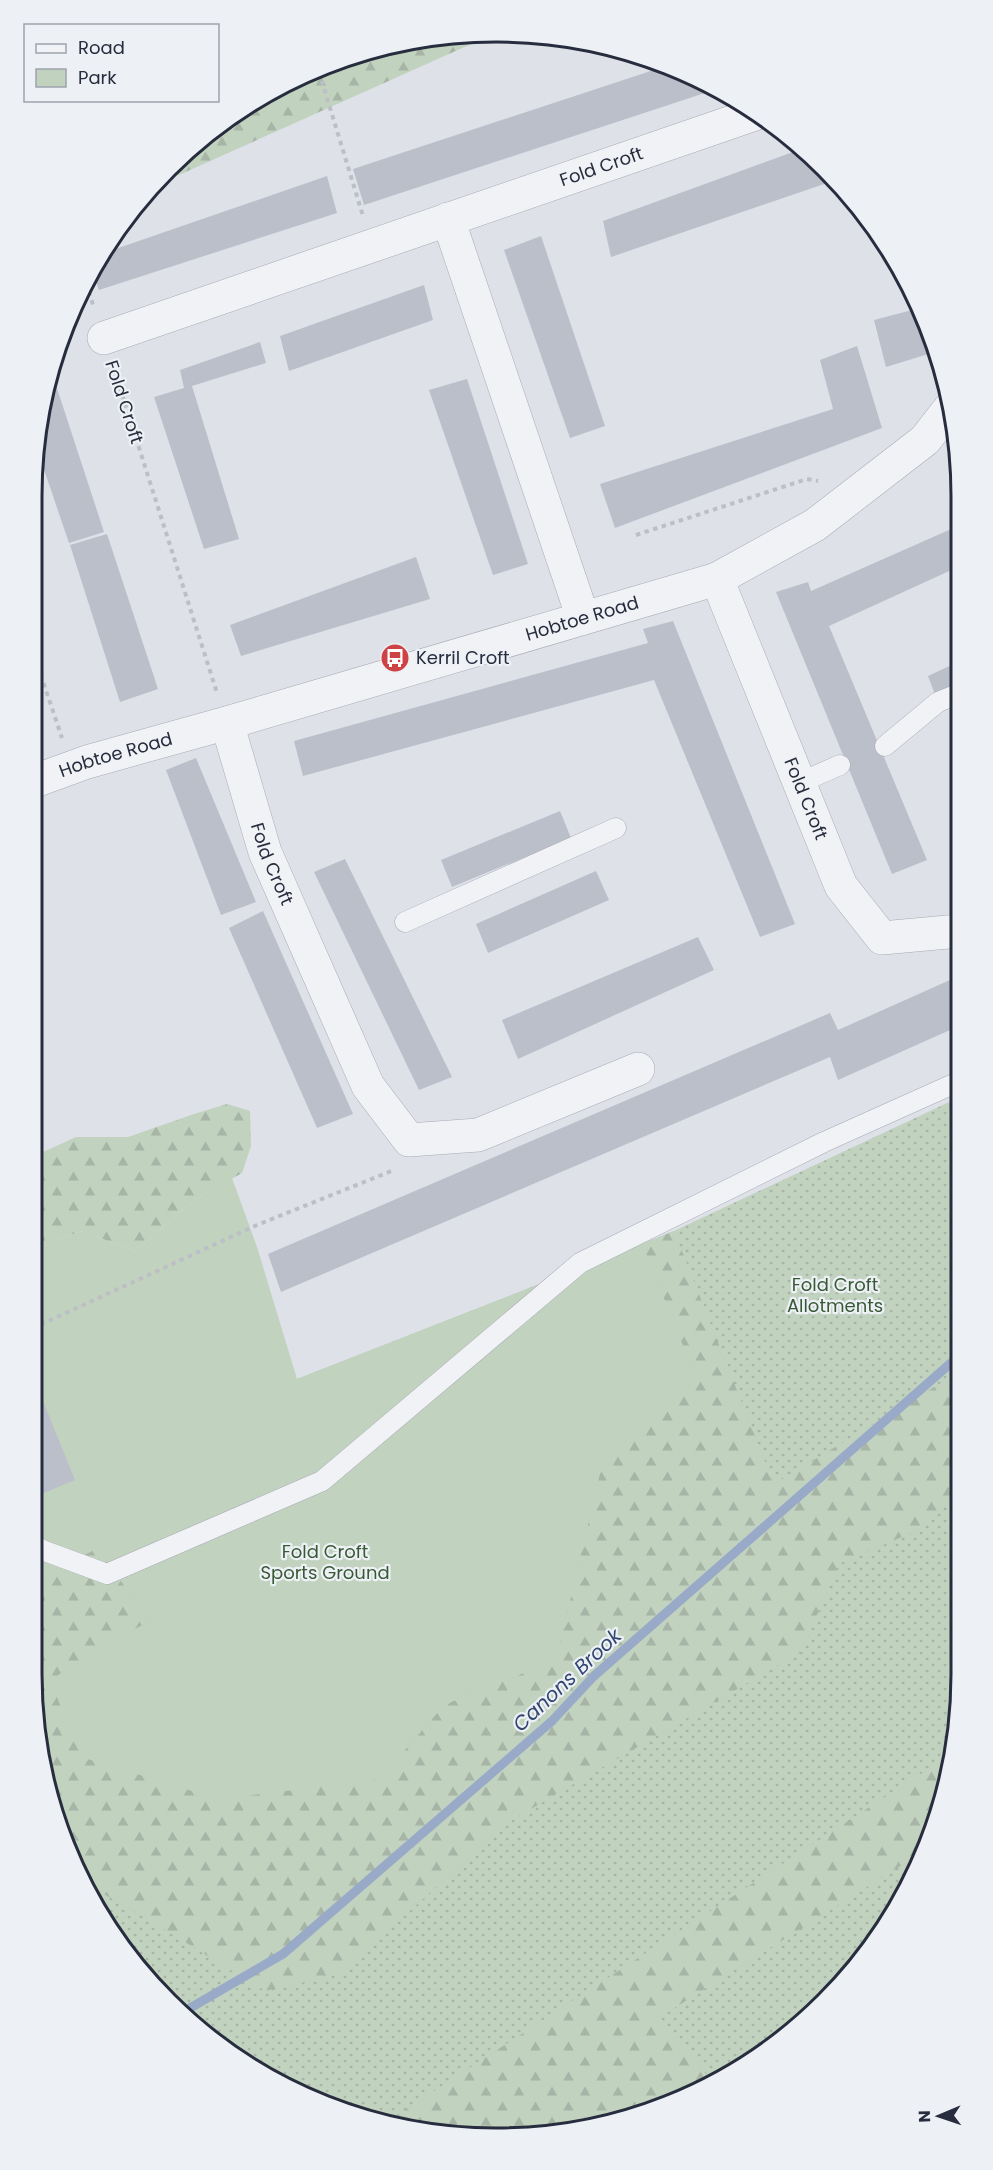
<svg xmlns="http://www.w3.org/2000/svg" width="993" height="2170" viewBox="0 0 993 2170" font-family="Poppins,sans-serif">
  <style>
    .grass { fill: url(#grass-dots) }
    .forest { fill: url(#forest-firs) }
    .park { fill: #c1d2bf }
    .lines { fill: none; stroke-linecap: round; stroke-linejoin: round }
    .stream { stroke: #99a9c8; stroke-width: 9 }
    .building { fill: #bbbfca }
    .service-casing { stroke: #a7abb5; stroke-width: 21 }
    .minor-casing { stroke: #a7abb5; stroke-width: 34 }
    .path { stroke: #bcbfc6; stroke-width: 4; stroke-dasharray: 4.5 4.5; stroke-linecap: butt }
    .service { stroke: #f1f2f6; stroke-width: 20 }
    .minor { stroke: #f1f2f6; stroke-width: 33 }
    .labels { text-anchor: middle; stroke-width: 4.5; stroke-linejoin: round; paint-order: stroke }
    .street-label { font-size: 18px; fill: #272d3e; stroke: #edf0f5 }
    .poi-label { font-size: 18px; fill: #272d3e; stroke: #edf0f5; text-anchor: start }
    .park-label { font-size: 18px; fill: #375a35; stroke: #edf0f5 }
    .water-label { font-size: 20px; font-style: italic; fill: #324672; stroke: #edf0f5 }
    .rim { fill: none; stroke: #272d3e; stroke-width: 3 }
  </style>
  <defs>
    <pattern id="grass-dots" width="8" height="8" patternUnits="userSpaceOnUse" patternTransform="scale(1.5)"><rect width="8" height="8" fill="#c1d2bf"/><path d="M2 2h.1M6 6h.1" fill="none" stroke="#a6b5a5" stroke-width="1.8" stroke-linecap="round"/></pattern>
    <pattern id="forest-firs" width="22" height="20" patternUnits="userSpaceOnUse" patternTransform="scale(1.5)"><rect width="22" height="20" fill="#c1d2bf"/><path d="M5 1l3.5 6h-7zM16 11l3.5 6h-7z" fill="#a6b5a5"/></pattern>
  </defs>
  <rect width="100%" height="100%" fill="#dee1e8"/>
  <polygon class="grass" points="960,1097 961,1674 952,1765 926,1851 846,1980 729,2076 587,2130 496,2138 406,2130 264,2076 147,1980 94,1906 56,1823 32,1673 32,1581 151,1521 297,1379 674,1231"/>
  <g class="forest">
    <polygon points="498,32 152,187 167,168 238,110 318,67 405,41"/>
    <polygon points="227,1104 250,1111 251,1146 242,1173 196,1199 135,1251 81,1231 32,1251 32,1157 76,1137 128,1137 194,1114"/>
    <polygon points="674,1231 774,1484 961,1371 961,1495 911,1533 839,1564 801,1652 505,1824 341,1974 265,1991 149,1920 83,1882 56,1823 32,1673 32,1581 98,1548 149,1621 50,1680 379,1780 444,1705 556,1660 600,1473 696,1378 642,1244"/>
    <polygon points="954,1752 952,1765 926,1850 660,2017 713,2082 587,2130 496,2138 401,2128 399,2114"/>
  </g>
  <polygon class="park" points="232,1178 257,1247 297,1379 642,1244 696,1378 600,1473 556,1660 444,1705 379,1780 218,1799 81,1757 50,1680 149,1621 98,1548 32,1581 32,1251 81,1231 135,1251 196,1199"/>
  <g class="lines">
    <polyline class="stream" points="185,2011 283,1954 552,1721 594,1676 960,1355"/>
  </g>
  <g class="building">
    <polygon points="669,65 714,90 364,205 353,169"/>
    <polygon points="801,149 833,181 611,257 603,221"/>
    <polygon points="327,176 337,213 99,290 92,271 101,254"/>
    <polygon points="541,236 605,426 570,438 504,250"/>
    <polygon points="424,285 433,320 289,371 280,336"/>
    <polygon points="910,293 926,318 935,352 886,367 874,320 916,309"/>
    <polygon points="260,342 266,363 192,386 239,539 204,549 154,397 184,388 180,370"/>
    <polygon points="857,346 882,428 615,528 600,484 833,409 820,360"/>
    <polygon points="51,370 104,532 69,543 36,446 40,406"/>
    <polygon points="467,379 528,564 493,575 429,390"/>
    <polygon points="958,526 958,567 829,626 927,860 892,874 776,592 808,582 811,591"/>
    <polygon points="107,534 158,689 120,702 70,545"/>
    <polygon points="416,557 430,599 241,656 230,625"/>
    <polygon points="673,621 795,924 760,937 654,680 303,776 294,741 648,643 643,629"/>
    <polygon points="958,662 958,692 938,702 928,676"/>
    <polygon points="196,758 256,902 221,915 166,770"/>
    <polygon points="560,811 571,838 452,887 441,860"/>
    <polygon points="345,859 452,1077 419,1090 314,872"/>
    <polygon points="596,871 609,900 488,953 476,924"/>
    <polygon points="263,911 353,1114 317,1128 229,928"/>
    <polygon points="698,937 714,970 518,1059 502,1020"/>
    <polygon points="959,976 959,1026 838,1080 830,1057 281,1292 268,1254 830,1013 838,1030"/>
    <polygon points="32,1374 75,1480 32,1498"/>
  </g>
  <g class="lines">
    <g class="service-casing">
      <g id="service">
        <polyline points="885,746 938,702 958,694"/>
        <polyline points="799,783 840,765"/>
        <polyline points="405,922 616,828"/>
        <polyline points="32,1543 42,1550 107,1574 322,1481 580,1263 824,1142 960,1081"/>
      </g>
    </g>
    <g class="minor-casing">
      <g id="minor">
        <polyline points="448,219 583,618"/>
        <path id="s1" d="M104 338 755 114"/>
        <path id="s2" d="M717 579 841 886 882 938 959 931"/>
        <path id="s3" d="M227 723 265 852 368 1086 409 1140 478 1135 638 1069"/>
        <path id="s4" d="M32 782 87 762 227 723 717 579 815 525 925 440 950 408"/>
      </g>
    </g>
    <g class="path">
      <polyline points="308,73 320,75 363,216"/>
      <polyline points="86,283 94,308"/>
      <polyline points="114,369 217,693"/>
      <polyline points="636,535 807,479 818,481"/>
      <polyline points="32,649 62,738"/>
      <polyline points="32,1327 44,1323 257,1225 394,1170"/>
    </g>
    <use href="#service" class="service"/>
    <use href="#minor" class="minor"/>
  </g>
  <defs>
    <g id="bus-disc" transform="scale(1.5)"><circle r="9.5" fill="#cd4244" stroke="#edf0f5"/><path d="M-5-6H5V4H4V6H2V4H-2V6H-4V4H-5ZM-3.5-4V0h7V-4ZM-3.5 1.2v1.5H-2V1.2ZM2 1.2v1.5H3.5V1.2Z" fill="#fff"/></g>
  </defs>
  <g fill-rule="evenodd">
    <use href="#bus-disc" x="395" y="658"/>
  </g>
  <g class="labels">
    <g class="street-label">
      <text dy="6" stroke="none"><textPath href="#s1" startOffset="526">Fold Croft</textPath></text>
      <text transform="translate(124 402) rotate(72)" y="6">Fold Croft</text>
      <text dy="6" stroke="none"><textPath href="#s4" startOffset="574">Hobtoe Road</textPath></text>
      <text dy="6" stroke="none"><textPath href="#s4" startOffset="88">Hobtoe Road</textPath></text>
      <text dy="6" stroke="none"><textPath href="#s2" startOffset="237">Fold Croft</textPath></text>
      <text dy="6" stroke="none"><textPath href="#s3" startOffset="148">Fold Croft</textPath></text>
    </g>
    <g class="poi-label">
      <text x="416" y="664">Kerril Croft</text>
    </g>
    <g class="park-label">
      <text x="835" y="1291">Fold Croft<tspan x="835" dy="21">Allotments</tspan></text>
      <text x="325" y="1558">Fold Croft<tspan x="325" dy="21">Sports Ground</tspan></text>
    </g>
    <g class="water-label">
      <text transform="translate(567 1680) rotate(-43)" y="7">Canons Brook</text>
    </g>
  </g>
  <path d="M0 0H993V2170H0ZM496 42H497A454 454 0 0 1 951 496V1674A454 454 0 0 1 497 2128H496A454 454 0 0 1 42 1674V496A454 454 0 0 1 496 42Z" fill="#edf0f5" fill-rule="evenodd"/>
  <path class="rim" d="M496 42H497A454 454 0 0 1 951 496V1674A454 454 0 0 1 497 2128H496A454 454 0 0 1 42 1674V496A454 454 0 0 1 496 42Z"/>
  <rect x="24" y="24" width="195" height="78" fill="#edf0f5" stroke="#9ea2ac" stroke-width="1.5"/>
  <rect x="36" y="44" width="30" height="9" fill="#f1f2f6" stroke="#9ea2ac" stroke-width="1.5"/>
  <text x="78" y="54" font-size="18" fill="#272d3e">Road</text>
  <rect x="36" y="69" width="30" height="18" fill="#c1d2bf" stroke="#9ea2ac" stroke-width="1.5"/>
  <text x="78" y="84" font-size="18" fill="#272d3e">Park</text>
  <g transform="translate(939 2116) rotate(268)" stroke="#edf0f5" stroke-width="4.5" paint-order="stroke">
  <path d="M0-4.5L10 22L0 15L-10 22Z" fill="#272d3e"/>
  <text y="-9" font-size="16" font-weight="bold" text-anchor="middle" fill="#272d3e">N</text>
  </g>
</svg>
